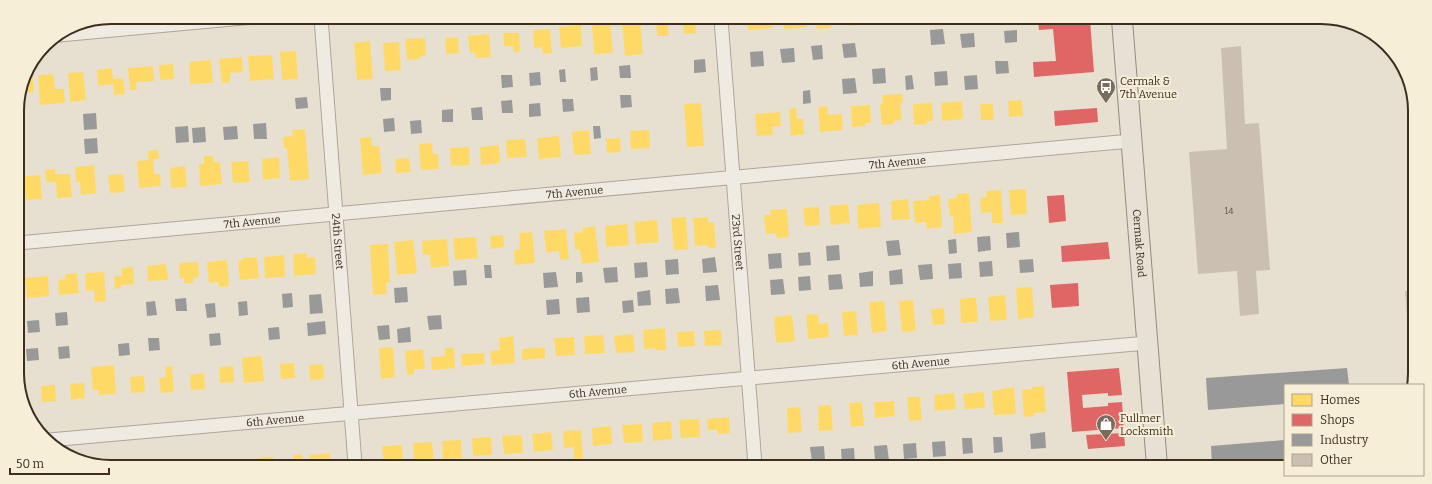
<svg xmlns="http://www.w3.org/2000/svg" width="1432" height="484" viewBox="0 0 1432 484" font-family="Bitter,serif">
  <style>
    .homes { fill: #ffd966 }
    .shops { fill: #e06666 }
    .industry { fill: #999 }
    .building { fill: #cbbfb2 }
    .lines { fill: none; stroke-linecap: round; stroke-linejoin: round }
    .street-casing { stroke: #ada599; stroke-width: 15 }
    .primary-casing { stroke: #928b80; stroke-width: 22 }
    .street { stroke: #efebe3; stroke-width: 13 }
    .primary { stroke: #e6e1d4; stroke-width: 20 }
    .labels { text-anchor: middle; stroke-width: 4; stroke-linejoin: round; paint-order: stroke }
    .number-label { font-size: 9px; fill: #605244 }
    .poi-label { font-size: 11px; fill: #3d2e20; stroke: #f7eed8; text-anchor: start }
    .street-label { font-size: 11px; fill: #3d2e20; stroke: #f7eed8 }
    .rim { fill: none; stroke: #3d2e20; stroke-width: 2 }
  </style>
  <rect width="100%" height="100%" fill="#e7e0d1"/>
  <g class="homes">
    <polygon points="667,18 669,36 657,36 656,19"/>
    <polygon points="640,19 643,54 625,56 622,21"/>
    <polygon points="683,19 695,19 696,33 684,34"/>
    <polygon points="747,19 771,19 772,28 748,30"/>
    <polygon points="783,19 805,19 806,27 784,29"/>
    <polygon points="816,19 831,19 831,28 817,29"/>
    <polygon points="850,19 864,19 864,24 850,26"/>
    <polygon points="901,19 926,19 926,23 902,24"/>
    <polygon points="610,22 613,53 594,54 592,24"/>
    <polygon points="581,25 582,46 561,48 559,27"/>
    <polygon points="550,29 552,53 543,54 542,47 534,48 533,30"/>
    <polygon points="503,33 519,33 520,52 514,52 513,46 504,46"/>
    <polygon points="489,34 491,57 476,58 475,52 470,53 468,36"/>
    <polygon points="458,37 459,53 446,54 445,38"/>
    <polygon points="425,38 426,56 420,56 420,59 407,60 405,39"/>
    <polygon points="370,41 373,79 357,80 354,43"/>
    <polygon points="399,42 401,70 385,71 383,43"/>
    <polygon points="296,51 298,79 282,80 280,52"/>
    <polygon points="272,55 274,79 250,81 248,56"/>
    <polygon points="242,57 243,72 230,73 230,82 222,83 219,59"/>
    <polygon points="211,60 213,83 190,84 189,62"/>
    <polygon points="173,64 174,79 160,80 159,65"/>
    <polygon points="153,66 154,81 136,82 137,90 130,90 128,68"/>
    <polygon points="112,68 113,79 123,78 125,94 114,95 113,84 98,86 97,70"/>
    <polygon points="83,72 86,100 70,102 68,73"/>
    <polygon points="53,74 55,89 64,89 65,103 40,105 38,75"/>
    <polygon points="33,76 34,92 20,93 24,77"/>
    <polygon points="902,94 903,103 900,103 902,120 894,121 894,124 882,125 880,104 883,104 882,95"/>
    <polygon points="1022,100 1023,116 1009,117 1008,101"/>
    <polygon points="962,101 963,119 942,121 941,103"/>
    <polygon points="701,103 704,146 687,147 684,104"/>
    <polygon points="932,103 933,121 927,121 927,124 914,125 913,104"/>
    <polygon points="980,104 993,104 994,120 981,120"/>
    <polygon points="870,105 871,123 865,123 865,126 852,127 851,106"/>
    <polygon points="827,106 828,115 842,114 843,130 820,132 818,107"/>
    <polygon points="796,108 797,119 803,119 804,134 791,136 789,109"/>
    <polygon points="780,112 781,126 772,127 773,135 757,136 755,114"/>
    <polygon points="305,129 309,179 290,181 287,148 284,148 283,137 293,136 292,130"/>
    <polygon points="589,130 591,154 574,155 572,132"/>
    <polygon points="649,130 650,148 631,149 630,131"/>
    <polygon points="559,136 561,157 539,159 537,138"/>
    <polygon points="371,137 372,146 379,146 382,173 363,175 360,138"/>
    <polygon points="620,138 621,152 607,153 606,139"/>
    <polygon points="525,139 527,157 507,158 506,140"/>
    <polygon points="432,143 433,154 438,154 439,169 421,170 419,144"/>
    <polygon points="499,145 500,163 481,165 480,147"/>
    <polygon points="469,147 470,165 451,166 450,148"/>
    <polygon points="158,150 159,159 153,159 154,174 160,174 161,186 139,188 137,161 149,160 148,151"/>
    <polygon points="204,156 213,156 214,162 220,162 222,184 200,186 199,164 204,164"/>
    <polygon points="279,157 280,178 263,180 262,159"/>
    <polygon points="409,158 411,172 396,173 395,159"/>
    <polygon points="248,161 250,182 233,183 231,162"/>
    <polygon points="94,165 96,193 81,195 80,182 76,182 75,167"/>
    <polygon points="185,166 187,187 171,188 170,168"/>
    <polygon points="55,169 55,174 70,174 72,197 57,198 56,182 46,182 45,170"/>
    <polygon points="24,170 25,176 40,175 42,199 26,200 25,184 18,184 18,171"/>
    <polygon points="123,174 125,192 110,193 108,175"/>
    <polygon points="1026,189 1027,214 1011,215 1009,190"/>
    <polygon points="1001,190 1003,223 992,223 992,212 981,213 980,198 987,197 986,191"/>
    <polygon points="969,193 972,232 954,234 953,216 950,216 948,199 957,198 957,194"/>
    <polygon points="940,195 942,227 927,229 926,222 915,223 913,201 929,200 929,196"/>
    <polygon points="908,199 910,219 892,220 891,201"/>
    <polygon points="879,203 881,227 858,229 857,205"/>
    <polygon points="848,204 850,223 831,225 829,206"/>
    <polygon points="819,207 820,225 805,226 803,208"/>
    <polygon points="787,209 789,237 777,238 776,233 766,234 764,215 771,215 770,210"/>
    <polygon points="686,217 688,249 674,250 671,218"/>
    <polygon points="708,217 708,223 714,222 716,248 708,248 708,245 695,246 693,218"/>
    <polygon points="657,220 659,242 636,244 634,222"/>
    <polygon points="627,224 629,245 606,247 605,226"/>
    <polygon points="595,226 599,262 582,264 580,249 575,249 574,233 583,232 583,228"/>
    <polygon points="566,229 569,259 560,260 559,251 546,252 544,231"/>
    <polygon points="532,232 535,263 515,265 514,250 520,249 519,233"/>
    <polygon points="503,235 504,247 491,249 490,236"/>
    <polygon points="476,237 478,258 455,260 453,238"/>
    <polygon points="447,239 449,266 431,268 430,255 423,255 422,241"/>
    <polygon points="413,240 417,273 397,275 394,242"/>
    <polygon points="388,244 390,282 386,283 387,294 373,295 370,245"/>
    <polygon points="307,253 307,258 315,257 316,274 294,276 293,254"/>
    <polygon points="284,255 285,277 265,278 264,257"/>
    <polygon points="257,257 259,278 240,280 238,261 243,260 242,258"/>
    <polygon points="227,260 229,286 219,287 218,282 209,283 207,262"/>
    <polygon points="198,262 199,277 193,278 193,283 184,283 184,278 180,279 179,263"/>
    <polygon points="166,264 168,280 148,281 147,266"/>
    <polygon points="133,267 134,284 121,285 121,288 115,289 114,276 122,276 121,268"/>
    <polygon points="104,272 106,301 95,302 94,290 86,291 85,273"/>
    <polygon points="77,273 79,293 59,295 58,280 65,279 65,274"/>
    <polygon points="48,276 49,296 27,298 25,278"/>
    <polygon points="1032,287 1034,317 1018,319 1016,288"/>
    <polygon points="1005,295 1007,320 990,321 988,297"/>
    <polygon points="976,297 978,322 961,323 960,299"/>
    <polygon points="913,300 916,331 902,332 899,301"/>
    <polygon points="884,301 887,331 872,333 869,302"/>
    <polygon points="944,308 945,324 933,325 931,309"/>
    <polygon points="856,311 858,335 844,336 842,312"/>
    <polygon points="818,314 819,324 828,323 829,337 808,339 806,315"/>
    <polygon points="792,315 795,341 776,343 774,317"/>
    <polygon points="665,328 666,350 656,350 656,348 644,349 643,330"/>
    <polygon points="721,330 722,345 705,346 704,331"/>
    <polygon points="694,331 695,346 678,347 677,332"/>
    <polygon points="633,334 635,352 616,353 614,336"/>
    <polygon points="603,335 605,353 585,354 584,336"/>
    <polygon points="513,336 515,363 492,365 490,351 500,350 499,338"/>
    <polygon points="574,337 575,355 556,356 554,338"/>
    <polygon points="393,347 395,377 381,379 379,348"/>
    <polygon points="545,347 545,358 522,360 522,349"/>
    <polygon points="445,348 454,348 455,368 432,370 431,357 445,356"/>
    <polygon points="423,349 425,369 414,369 414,374 407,375 405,351"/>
    <polygon points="484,353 485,364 462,366 461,354"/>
    <polygon points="262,356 264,381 244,383 242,358"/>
    <polygon points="294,363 295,378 281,379 280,364"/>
    <polygon points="323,364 324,379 310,380 309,365"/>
    <polygon points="114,365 116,394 99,395 99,390 93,390 91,367"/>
    <polygon points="172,366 174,392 161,393 159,378 166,377 165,367"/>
    <polygon points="233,366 234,382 220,383 219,367"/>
    <polygon points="204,373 205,389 191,390 190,375"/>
    <polygon points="144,376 145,392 131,393 130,377"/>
    <polygon points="84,383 85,398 71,400 70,384"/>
    <polygon points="55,385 56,401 42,402 41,386"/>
    <polygon points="1044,386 1046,412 1034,413 1034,416 1024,417 1022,390 1032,389 1032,387"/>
    <polygon points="1014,387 1016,414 994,415 992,391"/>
    <polygon points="19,388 22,388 23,400 19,391"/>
    <polygon points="984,392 985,408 965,409 963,394"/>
    <polygon points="954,393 956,409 935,411 934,395"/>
    <polygon points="907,397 920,397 922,420 909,421"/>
    <polygon points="894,401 895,416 875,418 874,402"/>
    <polygon points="862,402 864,426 851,427 849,403"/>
    <polygon points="831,405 833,430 819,431 818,406"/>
    <polygon points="800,407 802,432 788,433 787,408"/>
    <polygon points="729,417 730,433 718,434 717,430 708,430 707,419"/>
    <polygon points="699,419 700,437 681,438 679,420"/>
    <polygon points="671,421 672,439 653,441 652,423"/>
    <polygon points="642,424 643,442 624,443 622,425"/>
    <polygon points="611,426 612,444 593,446 592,428"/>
    <polygon points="581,430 583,459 574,460 574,447 564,448 563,431"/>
    <polygon points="551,432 553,450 534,452 532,434"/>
    <polygon points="522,435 523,453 504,454 502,436"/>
    <polygon points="491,437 492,455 473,456 472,438"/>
    <polygon points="461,440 462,458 443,459 442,441"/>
    <polygon points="432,442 434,460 414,461 413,443"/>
    <polygon points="402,445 403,463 384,464 382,446"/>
    <polygon points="330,453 331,464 310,464 309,455"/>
    <polygon points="302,454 303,464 283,464 283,460 293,459 293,455"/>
    <polygon points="273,457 274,464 259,464 258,458"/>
    <polygon points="243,461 243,464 228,464 228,462"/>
  </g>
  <g class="shops">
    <polygon points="1038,19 1090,20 1094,72 1034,77 1033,62 1056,61 1053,29 1039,30"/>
    <polygon points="1097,108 1098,122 1055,126 1054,111"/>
    <polygon points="1064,195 1066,221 1049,223 1047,196"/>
    <polygon points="1108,242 1110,259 1062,262 1061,246"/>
    <polygon points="1078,283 1079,306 1052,308 1050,285"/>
    <polygon points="1119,368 1122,395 1108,396 1108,393 1082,395 1083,408 1108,406 1108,403 1122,402 1124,428 1072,432 1067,372"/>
    <polygon points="1124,433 1125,446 1088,449 1086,435"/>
    <polygon points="1125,462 1125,466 1091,466 1091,465"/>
  </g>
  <g class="industry">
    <polygon points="943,29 945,44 931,45 930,30"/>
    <polygon points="1017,30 1017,42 1005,43 1004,31"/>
    <polygon points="974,33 975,47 962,48 960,34"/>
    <polygon points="855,43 857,57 844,58 842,44"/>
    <polygon points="822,45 823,59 813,60 811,46"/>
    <polygon points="794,48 795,62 782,63 780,49"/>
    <polygon points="763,51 764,66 751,67 750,52"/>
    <polygon points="705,59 706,72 694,73 694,60"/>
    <polygon points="995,61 1008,61 1009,73 996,74"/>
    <polygon points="630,65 631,78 620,78 619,66"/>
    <polygon points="597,67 598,80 591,81 590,68"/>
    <polygon points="885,68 886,83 873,84 872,69"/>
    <polygon points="565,69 566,82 560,82 559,70"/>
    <polygon points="947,71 948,85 935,86 934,72"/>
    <polygon points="540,72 541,85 530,86 529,73"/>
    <polygon points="501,75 512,75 513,87 502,88"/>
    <polygon points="912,75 914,89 906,90 905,76"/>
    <polygon points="977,75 978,89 965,90 964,76"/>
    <polygon points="855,78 857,93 843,94 842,79"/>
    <polygon points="380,88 391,88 391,100 381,101"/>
    <polygon points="810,90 811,103 803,104 803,91"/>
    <polygon points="620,95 631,95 632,107 621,108"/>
    <polygon points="307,97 308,108 296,109 295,98"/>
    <polygon points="562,99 573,99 574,111 563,112"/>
    <polygon points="512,100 513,113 502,113 501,101"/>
    <polygon points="540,103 541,116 529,117 529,104"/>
    <polygon points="482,107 483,120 472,120 471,108"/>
    <polygon points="453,109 453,122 442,122 442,110"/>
    <polygon points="96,113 97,129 84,130 83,114"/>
    <polygon points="394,118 395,131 384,132 383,119"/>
    <polygon points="421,120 422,133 411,134 410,121"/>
    <polygon points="266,123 267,139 254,139 253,124"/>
    <polygon points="188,126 189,142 176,143 175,127"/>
    <polygon points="237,126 238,139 224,140 223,127"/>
    <polygon points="593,126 600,126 601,138 594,139"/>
    <polygon points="205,127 206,142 193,143 192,128"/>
    <polygon points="97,138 98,153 85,154 84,139"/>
    <polygon points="1019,232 1020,247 1007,248 1006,233"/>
    <polygon points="990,236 991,250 978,252 977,237"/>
    <polygon points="956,239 957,253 949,254 948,240"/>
    <polygon points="899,240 901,255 888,256 886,241"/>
    <polygon points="839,245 840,260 827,261 826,246"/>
    <polygon points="810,252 811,265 799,266 798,253"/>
    <polygon points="781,253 782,268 769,269 768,254"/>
    <polygon points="715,257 717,272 703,273 702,259"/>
    <polygon points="678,259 679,274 666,275 665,260"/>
    <polygon points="1033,259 1034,272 1020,273 1019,260"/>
    <polygon points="992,261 993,276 980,277 979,262"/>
    <polygon points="647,262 648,277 635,278 634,263"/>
    <polygon points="961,263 962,278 949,279 948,264"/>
    <polygon points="932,264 933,279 920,280 918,265"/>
    <polygon points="484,265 491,265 492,278 485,278"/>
    <polygon points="617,267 618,282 605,283 603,268"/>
    <polygon points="902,269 903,284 890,285 889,271"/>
    <polygon points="466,270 467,285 454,286 453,271"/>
    <polygon points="873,271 873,286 860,287 859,273"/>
    <polygon points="556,272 558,287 544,288 543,273"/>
    <polygon points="576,272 582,272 583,282 576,283"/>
    <polygon points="841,274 843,289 829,290 828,275"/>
    <polygon points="810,276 811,290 799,291 798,277"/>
    <polygon points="783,279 785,294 771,295 770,280"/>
    <polygon points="718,285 720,300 706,301 705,286"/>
    <polygon points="407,287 408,302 395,303 394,288"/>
    <polygon points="678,288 680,303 666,304 665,289"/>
    <polygon points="650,290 651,305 638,306 637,292"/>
    <polygon points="292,293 293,307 283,308 282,294"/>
    <polygon points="321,294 323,313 310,314 309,295"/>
    <polygon points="589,297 590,312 577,313 576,298"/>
    <polygon points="186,298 187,311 176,311 175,299"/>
    <polygon points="559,299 560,314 547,315 546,300"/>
    <polygon points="633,300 634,312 623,313 622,301"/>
    <polygon points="155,301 157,315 147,316 146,302"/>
    <polygon points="247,301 248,315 239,316 238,302"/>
    <polygon points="215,303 216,317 207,318 205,304"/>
    <polygon points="67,312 68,325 56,326 55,313"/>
    <polygon points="441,315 442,329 429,330 427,316"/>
    <polygon points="39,320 40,332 28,333 27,321"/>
    <polygon points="325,321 326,334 308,336 307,323"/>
    <polygon points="389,325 390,339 379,340 377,326"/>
    <polygon points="279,327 280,339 269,340 268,328"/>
    <polygon points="410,327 411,342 398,343 397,329"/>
    <polygon points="220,333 221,345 210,346 209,334"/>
    <polygon points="148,338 159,338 160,350 149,351"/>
    <polygon points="129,343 130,355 119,356 118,344"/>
    <polygon points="69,346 70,358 59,359 58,347"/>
    <polygon points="38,348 39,360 27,361 26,349"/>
    <polygon points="1347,368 1349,385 1285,385 1285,404 1208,410 1206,378"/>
    <polygon points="1045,432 1046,448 1031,449 1030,434"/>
    <polygon points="993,437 1002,437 1003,452 994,453"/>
    <polygon points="962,438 972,438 973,453 963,454"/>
    <polygon points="1285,440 1285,467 1212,467 1211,446"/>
    <polygon points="945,441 946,456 933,457 932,442"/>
    <polygon points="916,443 917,458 904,459 903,444"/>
    <polygon points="887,445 889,460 875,461 874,446"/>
    <polygon points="824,446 825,461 812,462 810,447"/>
    <polygon points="854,448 855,463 842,464 841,449"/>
    <polygon points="792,460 793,465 781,465 780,461"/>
    <polygon points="1047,460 1048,466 1034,466 1033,461"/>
    <polygon points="735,462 736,465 726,465 726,463"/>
  </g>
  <g class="building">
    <polygon points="1241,46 1245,124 1259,123 1270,270 1256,271 1259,314 1240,316 1237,271 1198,274 1189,152 1227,149 1221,48"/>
    <polygon points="1405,291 1412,291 1412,350 1410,350"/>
  </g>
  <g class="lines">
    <g class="street-casing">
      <g id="street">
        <path id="s1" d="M321 18 355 464"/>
        <path id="s2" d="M721 19 755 465"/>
        <polyline points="59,35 254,17"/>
        <path id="s3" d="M18 243 1131 141"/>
        <path id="s4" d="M49 440 1147 343"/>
      </g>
    </g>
    <g class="primary-casing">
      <g id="primary">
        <path id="s5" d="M1122 20 1157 466"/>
      </g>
    </g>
    <use href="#street" class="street"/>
    <use href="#primary" class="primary"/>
  </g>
  <defs>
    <g id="bus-pin" transform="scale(1)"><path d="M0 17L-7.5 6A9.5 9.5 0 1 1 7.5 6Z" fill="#786c5e" stroke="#f7eed8"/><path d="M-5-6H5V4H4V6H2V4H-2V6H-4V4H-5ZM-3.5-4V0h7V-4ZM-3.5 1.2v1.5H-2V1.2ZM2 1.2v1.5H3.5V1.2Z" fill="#fff"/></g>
    <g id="shop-pin" transform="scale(1)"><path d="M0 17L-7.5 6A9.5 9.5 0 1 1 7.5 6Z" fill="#786c5e" stroke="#f7eed8"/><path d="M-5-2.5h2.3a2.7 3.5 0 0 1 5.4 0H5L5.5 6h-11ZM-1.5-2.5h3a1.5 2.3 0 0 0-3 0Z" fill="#fff"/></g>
  </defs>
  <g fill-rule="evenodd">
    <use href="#bus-pin" x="1106" y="87"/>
    <use href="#shop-pin" x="1106" y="424"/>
  </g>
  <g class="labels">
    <g class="number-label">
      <text x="1229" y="214">14</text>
    </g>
    <g class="poi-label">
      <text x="1120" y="85">Cermak &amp;<tspan x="1120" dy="13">7th Avenue</tspan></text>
      <text x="1120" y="422">Fullmer<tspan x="1120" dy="13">Locksmith</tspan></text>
    </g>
    <g class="street-label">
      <text dy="4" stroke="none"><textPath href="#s3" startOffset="883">7th Avenue</textPath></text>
      <text dy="4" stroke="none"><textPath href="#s3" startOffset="559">7th Avenue</textPath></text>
      <text dy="4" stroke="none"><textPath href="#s3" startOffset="235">7th Avenue</textPath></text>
      <text dy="4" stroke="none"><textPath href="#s1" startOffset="224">24th Street</textPath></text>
      <text dy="4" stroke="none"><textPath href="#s2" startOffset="224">23rd Street</textPath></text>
      <text dy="4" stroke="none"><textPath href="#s5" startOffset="224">Cermak Road</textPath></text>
      <text dy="4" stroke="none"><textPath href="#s4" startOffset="875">6th Avenue</textPath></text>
      <text dy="4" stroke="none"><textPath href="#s4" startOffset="551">6th Avenue</textPath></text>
      <text dy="4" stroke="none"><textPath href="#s4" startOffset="227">6th Avenue</textPath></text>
    </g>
  </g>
  <path d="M0 0H1432V484H0ZM111 24H1321A87 87 0 0 1 1408 111V373A87 87 0 0 1 1321 460H111A87 87 0 0 1 24 373V111A87 87 0 0 1 111 24Z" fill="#f7eed8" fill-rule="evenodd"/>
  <path class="rim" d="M111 24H1321A87 87 0 0 1 1408 111V373A87 87 0 0 1 1321 460H111A87 87 0 0 1 24 373V111A87 87 0 0 1 111 24Z"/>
  <rect x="1284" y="384" width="140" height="92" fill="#f7eed8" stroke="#ada18e"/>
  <rect x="1292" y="394" width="20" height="12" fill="#ffd966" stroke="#ada18e"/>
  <text x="1320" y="404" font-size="12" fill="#3d2e20">Homes</text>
  <rect x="1292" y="414" width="20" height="12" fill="#e06666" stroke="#ada18e"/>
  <text x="1320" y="424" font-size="12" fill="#3d2e20">Shops</text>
  <rect x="1292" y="434" width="20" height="12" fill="#999999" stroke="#ada18e"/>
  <text x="1320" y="444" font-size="12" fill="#3d2e20">Industry</text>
  <rect x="1292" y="454" width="20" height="12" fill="#cbbfb2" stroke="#ada18e"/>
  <text x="1320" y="464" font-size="12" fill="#3d2e20">Other</text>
  <path d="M10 468v6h99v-6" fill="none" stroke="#3d2e20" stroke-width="2"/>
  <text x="16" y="468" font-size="12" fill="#3d2e20" stroke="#f7eed8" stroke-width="3" paint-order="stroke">50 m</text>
</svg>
